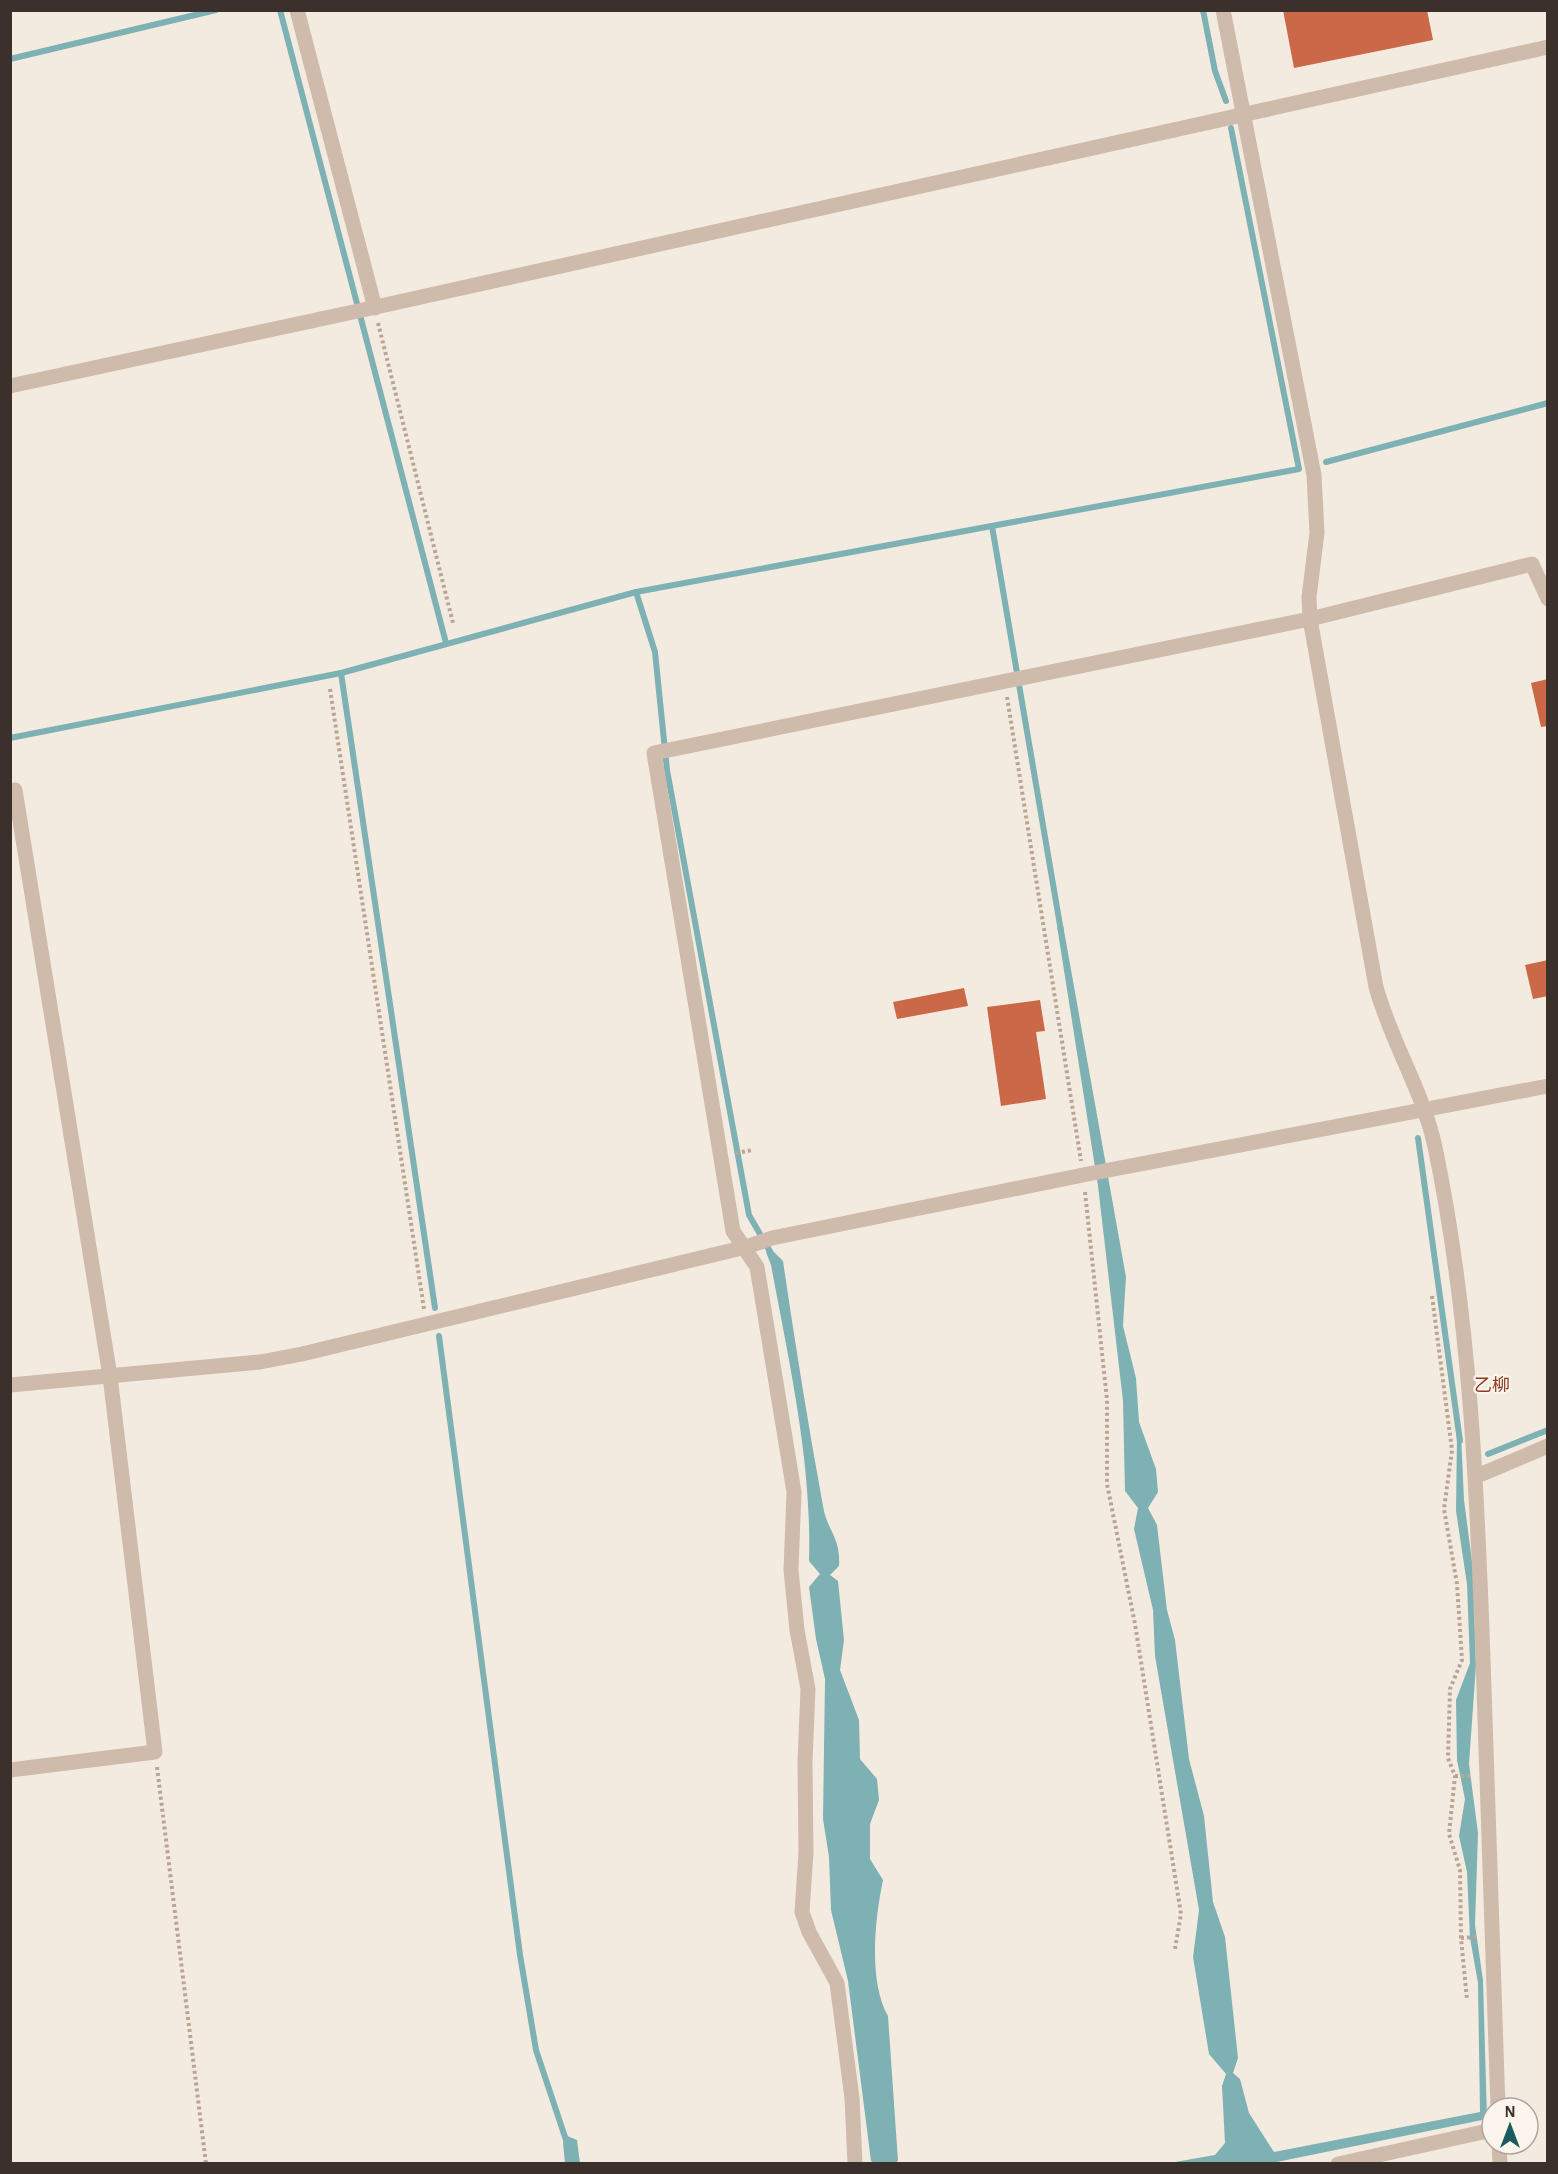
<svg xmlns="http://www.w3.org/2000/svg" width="1558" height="2174" viewBox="0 0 1558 2174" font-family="'Alegreya Sans','Noto Sans JP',sans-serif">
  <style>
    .water { fill: #7eb1b3 }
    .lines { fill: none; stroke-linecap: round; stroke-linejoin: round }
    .stream { stroke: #7eb1b3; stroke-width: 6 }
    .building { fill: #cb6848 }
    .path { stroke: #baa595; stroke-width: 4; stroke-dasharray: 3 3; stroke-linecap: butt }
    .minor { stroke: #cebbab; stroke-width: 15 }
    .labels { text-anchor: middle; stroke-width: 4.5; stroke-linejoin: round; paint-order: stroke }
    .neighbourhood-label { font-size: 18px; fill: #8e3a1f; stroke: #fbf5ed }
  </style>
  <rect width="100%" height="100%" fill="#f4ebe0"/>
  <g class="water">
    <polygon points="1063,925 1126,1277 1123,1326 1136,1378 1139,1422 1156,1469 1158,1492 1148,1508 1157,1525 1167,1610 1175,1640 1189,1759 1204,1816 1213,1902 1225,1937 1238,2058 1233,2073 1240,2079 1249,2113 1274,2152 1480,2112 1478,1983 1470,1938 1467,1872 1459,1836 1465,1799 1457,1760 1456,1700 1470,1663 1467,1584 1456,1511 1457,1435 1461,1434 1464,1500 1473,1569 1476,1665 1469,1764 1478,1833 1475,1925 1483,1980 1487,2119 1272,2163 1169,2163 1215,2155 1225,2143 1222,2086 1226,2074 1209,2054 1193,1957 1199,1910 1155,1656 1153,1610 1134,1529 1138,1508 1125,1491 1123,1401 1098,1186 1057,926"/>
    <path d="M771 1249 783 1261C795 1343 808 1424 823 1506 827 1531 841 1537 839 1566L830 1575 838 1581 844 1640 840 1670 859 1720 860 1759 877 1779 879 1800 870 1824V1859L883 1880C875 1918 868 1981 888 2016L898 2161 895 2163H874L871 2161 848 1981 831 1910 829 1857 823 1819 825 1679 816 1639 809 1587 820 1574 809 1561C812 1462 789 1362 771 1265L766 1252Z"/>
    <polygon points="565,2135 577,2140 580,2163 565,2163 563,2143"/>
  </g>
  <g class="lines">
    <g class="stream">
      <polyline points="280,10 446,643"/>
      <polyline points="1203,10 1215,71 1226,101"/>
      <polyline points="10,59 216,10"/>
      <polyline points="1326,462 1548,403"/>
      <polyline points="992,526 1061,931"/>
      <polyline points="636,592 655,652 667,770 749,1215 772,1255"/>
      <polyline points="341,673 435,1308"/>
      <polyline points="10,738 341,673 636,592 1299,469 1231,128"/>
      <polyline points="1418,1138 1460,1441"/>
      <polyline points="439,1336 520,1955 536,2050 566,2140"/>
      <polyline points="1488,1454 1548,1430"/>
    </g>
  </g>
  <g class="building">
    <polygon points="1283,10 1427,10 1433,40 1294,68"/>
    <polygon points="1548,679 1548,726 1541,727 1531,683"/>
    <polygon points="1548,960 1548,996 1533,999 1525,965"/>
    <polygon points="964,988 968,1006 897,1019 893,1002"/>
    <polygon points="1040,1000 1045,1031 1036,1032 1046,1099 1001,1106 987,1007"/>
  </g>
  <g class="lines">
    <g class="path">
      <polyline points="378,323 453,623"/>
      <polyline points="330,689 424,1309"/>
      <polyline points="1007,697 1081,1161"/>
      <polyline points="736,1153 753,1150"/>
      <polyline points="1085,1192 1107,1400 1107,1484 1135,1624 1181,1914 1175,1949"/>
      <polyline points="1432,1296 1452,1450 1444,1509 1457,1584 1462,1660 1450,1689 1448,1758 1455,1776 1449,1834 1460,1870 1461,1938 1467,2000"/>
      <polyline points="157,1767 206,2164"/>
      <polyline points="1455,1776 1472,1776"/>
      <polyline points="1461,1938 1476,1937"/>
    </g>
    <g class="minor">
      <polyline points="297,10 375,308"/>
      <path d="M1223 10 1314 475 1317 533 1309 597 1310 619 1376 987C1391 1042 1423 1091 1435 1147 1470 1314 1477 1488 1483 1658 1488 1808 1493 1958 1498 2108"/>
      <polyline points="10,386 367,309 1548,47"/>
      <polyline points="10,1385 260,1362 302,1354 746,1247 772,1238 1083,1175 1548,1086"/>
      <polyline points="1477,1476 1548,1446"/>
      <polyline points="10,1770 155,1752 110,1376 15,790"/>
      <polyline points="1499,2144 1500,2164"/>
      <polyline points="855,2164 852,2098 837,1983 809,1932 802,1912 806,1852 805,1762 808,1689 797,1630 791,1570 794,1492 757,1267 733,1231 654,753 1310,619 1532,564 1548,599"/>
      <polyline points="1338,2164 1492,2130"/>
    </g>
  </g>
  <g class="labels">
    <g class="neighbourhood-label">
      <text x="1492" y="1391">乙柳</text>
    </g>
  </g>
  <rect width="1558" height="2174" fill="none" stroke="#3b302b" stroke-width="24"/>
  <g transform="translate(1510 2126)"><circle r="28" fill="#fbf5ed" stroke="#aea69f" stroke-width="1.5"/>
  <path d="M0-4.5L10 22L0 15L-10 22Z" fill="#1d5b5f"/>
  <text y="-9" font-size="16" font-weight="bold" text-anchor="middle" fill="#3b302b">N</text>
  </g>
</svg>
